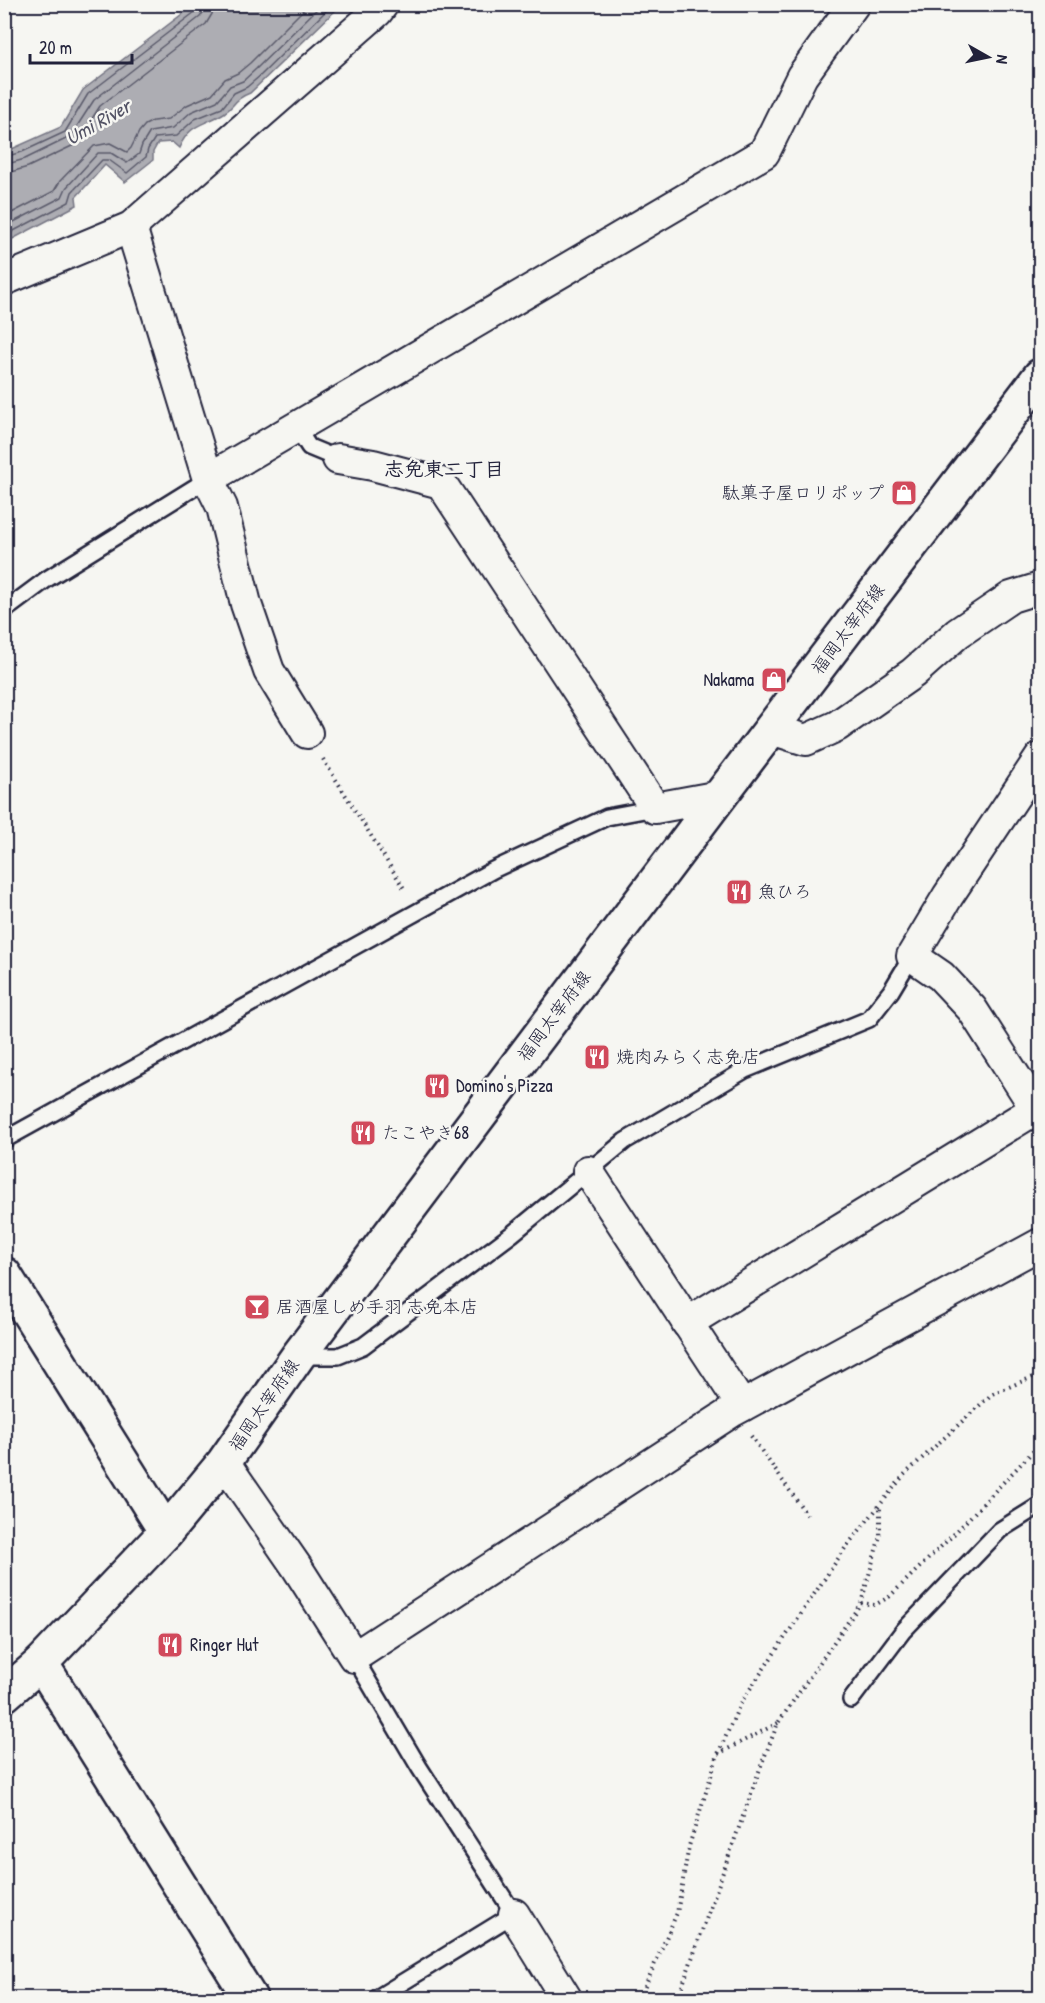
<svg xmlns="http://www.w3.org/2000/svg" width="1045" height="2003" viewBox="0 0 1045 2003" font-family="'Patrick Hand','Klee One',sans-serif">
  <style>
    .water { fill: #adadb3; stroke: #757583; stroke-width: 1.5 }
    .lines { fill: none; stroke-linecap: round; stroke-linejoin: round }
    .shore { stroke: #5a5a6b; stroke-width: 1.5 }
    .service-casing { stroke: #22223b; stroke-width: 20 }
    .minor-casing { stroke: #22223b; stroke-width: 34 }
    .tertiary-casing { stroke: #22223b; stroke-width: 38 }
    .primary-casing { stroke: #22223b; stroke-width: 38 }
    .path { stroke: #22223b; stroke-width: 4; stroke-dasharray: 1.5 4.5; stroke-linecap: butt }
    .service { stroke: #f6f6f2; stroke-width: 15 }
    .minor { stroke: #f6f6f2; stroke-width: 30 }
    .tertiary { stroke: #f6f6f2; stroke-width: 33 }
    .primary { stroke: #f6f6f2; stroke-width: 33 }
    .labels { text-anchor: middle; stroke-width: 5; stroke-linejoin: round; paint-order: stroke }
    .poi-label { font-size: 18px; fill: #22223b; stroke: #f6f6f2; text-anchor: start }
    .street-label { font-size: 18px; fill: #22223b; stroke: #f6f6f2 }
    .water-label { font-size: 20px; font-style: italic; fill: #535365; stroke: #f6f6f2 }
    .neighbourhood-label { font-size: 20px; font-weight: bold; fill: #22223b; stroke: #f6f6f2 }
  </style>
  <rect width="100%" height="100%" fill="#f6f6f2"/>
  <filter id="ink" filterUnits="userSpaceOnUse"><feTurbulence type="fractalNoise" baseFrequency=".0167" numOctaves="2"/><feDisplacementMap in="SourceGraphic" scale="12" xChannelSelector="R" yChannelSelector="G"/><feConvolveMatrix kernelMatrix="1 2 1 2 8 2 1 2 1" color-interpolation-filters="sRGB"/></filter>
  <g filter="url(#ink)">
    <path class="water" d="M194 5H341L250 93C234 99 235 106 224 113 203 126 190 123 179 148L172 142 158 143 153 152V160L125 182 105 165 76 197 77 205 5 243V152L61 127 83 90Z"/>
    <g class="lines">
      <g class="shore">
        <polyline points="4,157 22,152 65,132 88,94 195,12 197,4"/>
        <polyline points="4,165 25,159 70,137 94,100 200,17 204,11 205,4"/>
        <polyline points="4,174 28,167 76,144 100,106 206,24 212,14 214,4"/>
        <polyline points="4,217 54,191 60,181 94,146 110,143 127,152 131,148 139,132 145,125 153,121 169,119 187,105 212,94 225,79 238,73 250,63 309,4"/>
        <polyline points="4,227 62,197 66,188 98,153 111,153 127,163 139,154 142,145 150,132 173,128 191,112 217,101 230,86 243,81 256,69 322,4"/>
        <polyline points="4,236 69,202 72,192 102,160 109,160 127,173 146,157 148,149 155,138 176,136 195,119 222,108 234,93 247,87 261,75 333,4"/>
      </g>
      <g class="service-casing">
        <g id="service">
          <polyline points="296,427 309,447 338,459"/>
          <polyline points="4,611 47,579 208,479"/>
          <polyline points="4,1140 493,870 607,817 655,808"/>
          <polyline points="301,1356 338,1356 363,1346 512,1234 625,1141 745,1070 869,1019 891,991 912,956"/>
          <polyline points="354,1657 419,1767 514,1914 377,1998"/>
          <polyline points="851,1700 903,1631 1000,1530 1040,1505"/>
        </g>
      </g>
      <g class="minor-casing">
        <g id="minor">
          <polyline points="131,227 208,479 222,507 246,604 269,671 307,733"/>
          <polyline points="4,280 131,227 377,12 383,4"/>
          <polyline points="338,459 373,465 441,483 655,808 720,796"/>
          <polyline points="208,479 764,153 802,76 854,4"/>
          <polyline points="771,729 806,740 837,726 913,673 958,633 1011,597 1040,588"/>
          <polyline points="1040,758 948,896 912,956 941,976 972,1009 1040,1115"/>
          <polyline points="588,1171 742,1406"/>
          <polyline points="687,1323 1036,1109"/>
          <polyline points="224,1462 296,1566 354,1657 733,1411 1040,1244"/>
          <polyline points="514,1914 566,1998"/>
        </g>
      </g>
      <g class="tertiary-casing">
        <g id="tertiary">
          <polyline points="4,1274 166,1532"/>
          <polyline points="41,1663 250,1998"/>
        </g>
      </g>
      <g class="primary-casing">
        <polyline id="primary" points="4,1695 41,1663 166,1532 224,1462 298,1356 720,796 1040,376"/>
      </g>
      <g class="path">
        <polyline points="323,759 405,890"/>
        <polyline points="751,1436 807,1515"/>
        <polyline points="861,1603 875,1605 889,1597 953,1535 1040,1444"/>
        <polyline points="718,1754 778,1723"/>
        <polyline points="640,1998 677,1913 689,1846 718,1754 740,1704 846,1547 904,1475 992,1394 1040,1374"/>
        <polyline points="678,1998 762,1763 778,1723 861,1603 880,1536 880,1506"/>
      </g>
      <use href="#service" class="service"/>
      <use href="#minor" class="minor"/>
      <use href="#tertiary" class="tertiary"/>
      <use href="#primary" class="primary"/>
    </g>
  </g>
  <defs>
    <g id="shop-square" transform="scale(1.35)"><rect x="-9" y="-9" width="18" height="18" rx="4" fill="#d1495b" stroke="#f6f6f2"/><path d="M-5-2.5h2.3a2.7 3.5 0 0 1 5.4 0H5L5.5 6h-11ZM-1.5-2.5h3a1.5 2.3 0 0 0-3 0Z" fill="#fff"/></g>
    <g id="restaurant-square" transform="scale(1.35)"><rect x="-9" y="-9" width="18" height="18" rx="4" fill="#d1495b" stroke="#f6f6f2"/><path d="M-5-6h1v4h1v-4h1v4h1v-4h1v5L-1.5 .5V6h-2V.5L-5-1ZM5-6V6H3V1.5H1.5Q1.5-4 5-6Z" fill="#fff"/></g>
    <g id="bar-square" transform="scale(1.35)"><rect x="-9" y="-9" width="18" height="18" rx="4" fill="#d1495b" stroke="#f6f6f2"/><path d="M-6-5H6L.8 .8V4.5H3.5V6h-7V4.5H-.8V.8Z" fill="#fff"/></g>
  </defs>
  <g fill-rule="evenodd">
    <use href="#shop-square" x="904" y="493"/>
    <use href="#shop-square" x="774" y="680"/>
    <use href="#restaurant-square" x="739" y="892"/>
    <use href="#restaurant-square" x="597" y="1057"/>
    <use href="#restaurant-square" x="437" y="1086"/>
    <use href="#restaurant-square" x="363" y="1133"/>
    <use href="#bar-square" x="257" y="1307"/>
    <use href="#restaurant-square" x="170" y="1645"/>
  </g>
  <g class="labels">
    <g class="poi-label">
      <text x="884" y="499" text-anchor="end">駄菓子屋ロリポップ</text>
      <text x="754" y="686" text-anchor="end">Nakama</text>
      <text x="758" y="898">魚ひろ</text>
      <text x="616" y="1063">焼肉みらく志免店</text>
      <text x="456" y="1092">Domino's Pizza</text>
      <text x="382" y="1139">たこやき68</text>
      <text x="276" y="1313">居酒屋しめ手羽 志免本店</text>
      <text x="190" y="1651">Ringer Hut</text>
    </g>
    <g class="street-label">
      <text transform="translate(848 629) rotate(-53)" y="6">福岡太宰府線</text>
      <text transform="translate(554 1016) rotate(-53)" y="6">福岡太宰府線</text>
      <text transform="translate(264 1405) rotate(-55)" y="6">福岡太宰府線</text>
    </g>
    <g class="water-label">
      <text transform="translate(98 122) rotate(-30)" y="7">Umi River</text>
    </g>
    <g class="neighbourhood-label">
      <text x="444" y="476">志免東二丁目</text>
    </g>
  </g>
  <rect width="1045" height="2003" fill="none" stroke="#f6f6f2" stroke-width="24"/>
  <rect x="12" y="12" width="1021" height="1979" fill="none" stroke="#22223b" stroke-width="2" filter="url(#ink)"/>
  <g transform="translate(988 57) rotate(99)" stroke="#f6f6f2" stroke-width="4.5" paint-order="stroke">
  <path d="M0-4.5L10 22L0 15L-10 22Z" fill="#22223b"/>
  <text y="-9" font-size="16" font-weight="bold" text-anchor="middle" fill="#22223b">N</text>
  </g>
  <path d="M30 54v9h102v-9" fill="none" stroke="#22223b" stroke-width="3"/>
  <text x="39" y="54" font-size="18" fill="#22223b" stroke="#f6f6f2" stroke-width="4.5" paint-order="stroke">20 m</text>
</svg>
